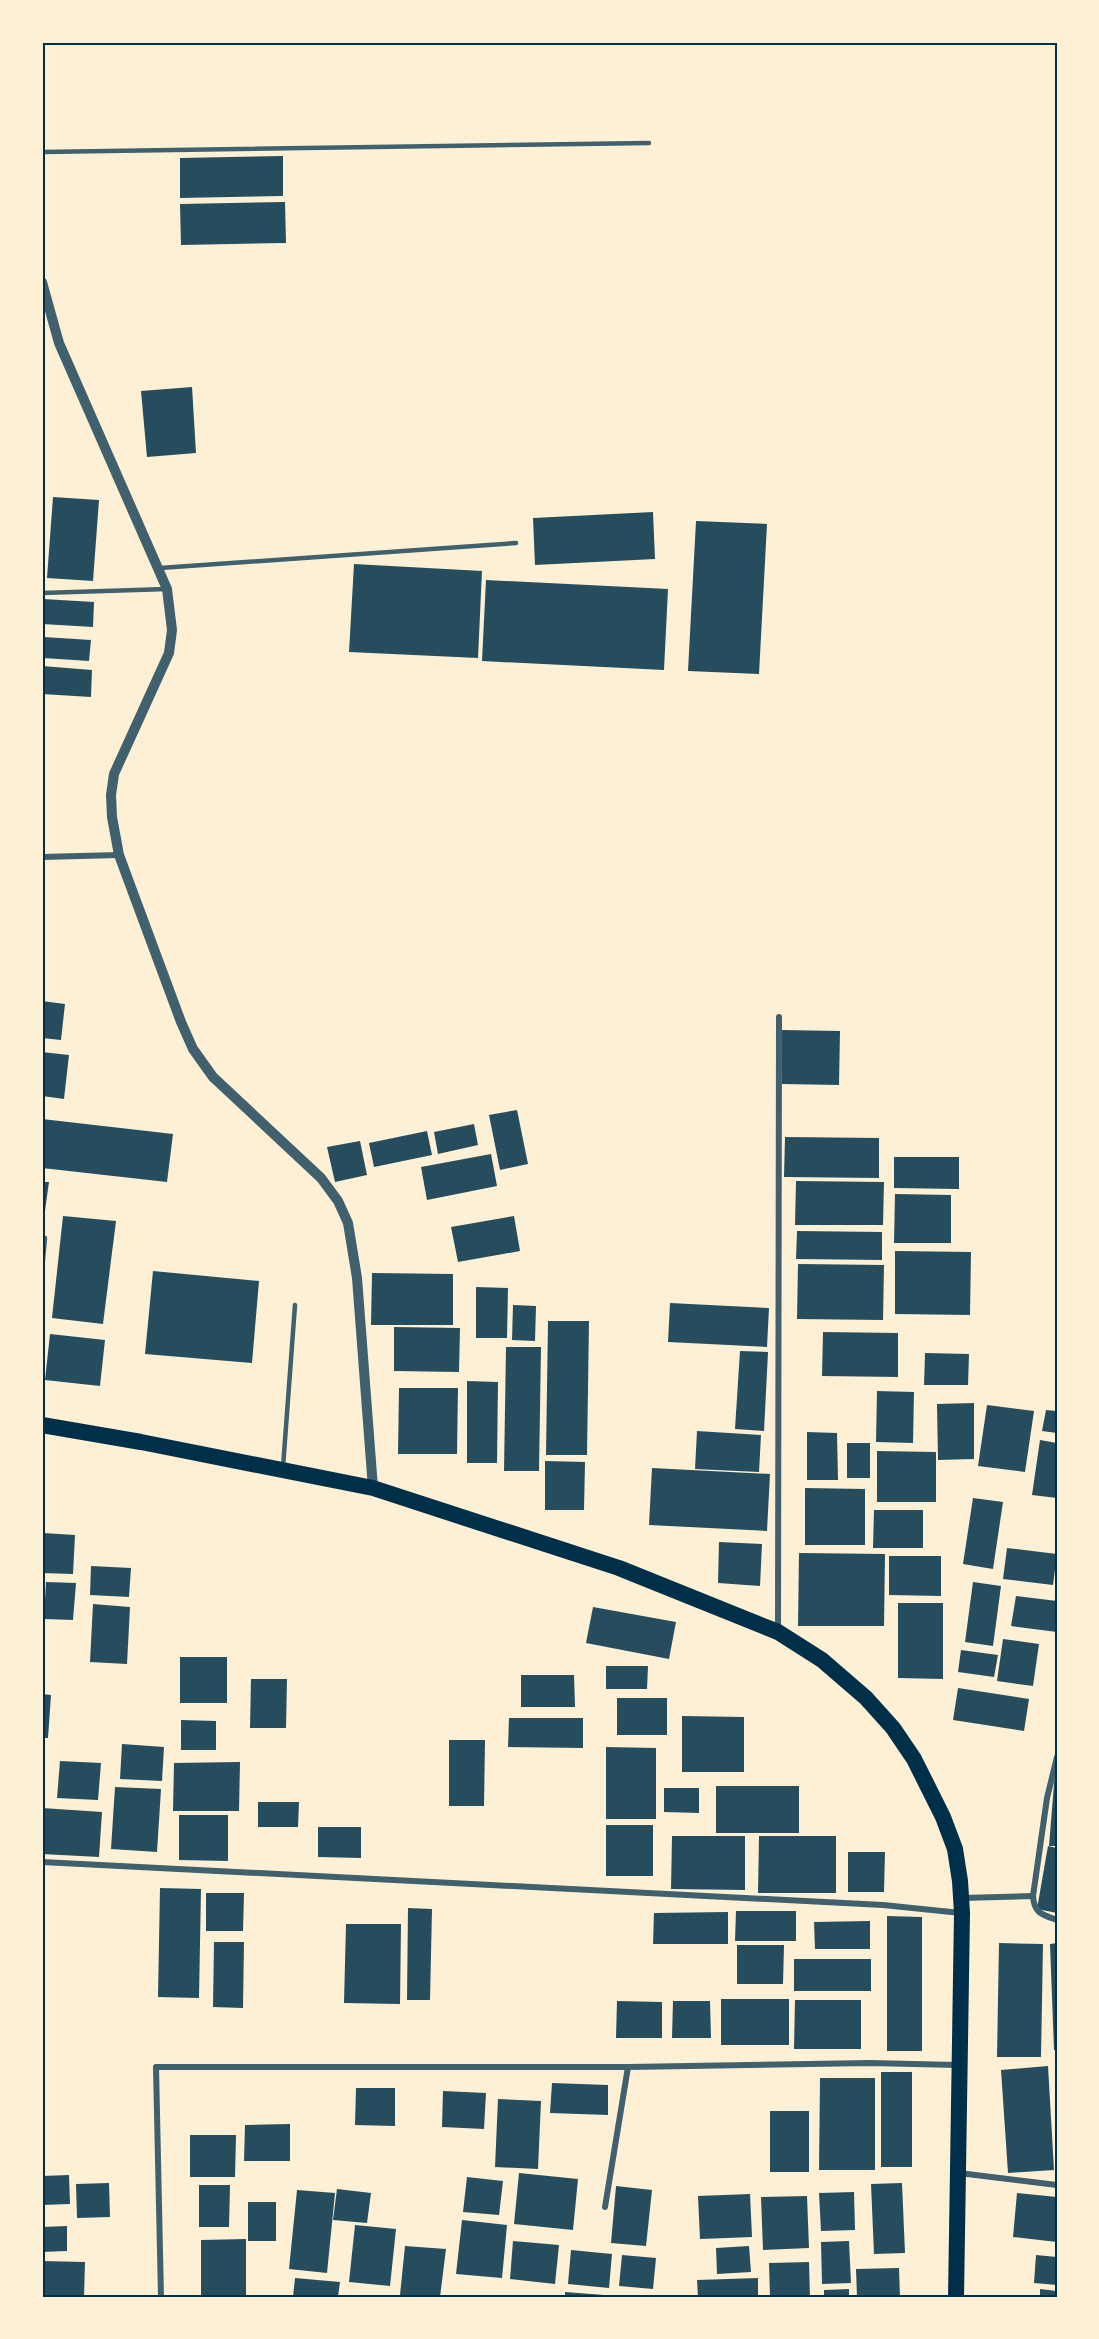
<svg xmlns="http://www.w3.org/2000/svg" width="1099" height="2339" viewBox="0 0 1099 2339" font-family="'PT Sans Narrow',sans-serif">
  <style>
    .building { fill: #264d5e }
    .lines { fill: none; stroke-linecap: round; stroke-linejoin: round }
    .service { stroke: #3f606c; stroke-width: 4.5 }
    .minor { stroke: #3f606c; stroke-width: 6 }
    .tertiary { stroke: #3f606c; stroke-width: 10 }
    .trunk { stroke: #003049; stroke-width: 16 }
    .neatline { fill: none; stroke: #003049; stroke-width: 2 }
  </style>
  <rect width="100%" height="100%" fill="#fdf0d5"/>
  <g class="building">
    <polygon points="283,156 283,196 180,198 180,158"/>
    <polygon points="285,202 286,243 181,245 180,204"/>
    <polygon points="192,387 196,453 147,457 141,391"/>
    <polygon points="53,497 99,500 93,581 47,578"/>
    <polygon points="653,512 655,559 535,565 533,518"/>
    <polygon points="696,521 767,524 759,674 688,671"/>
    <polygon points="354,564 482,571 478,658 349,652"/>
    <polygon points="486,580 668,589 664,670 482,661"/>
    <polygon points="43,599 94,602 93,627 42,624"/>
    <polygon points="44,637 91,640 89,661 43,658"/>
    <polygon points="42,666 92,670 91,697 42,694"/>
    <polygon points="42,1001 65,1004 61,1040 42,1038"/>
    <polygon points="782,1030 840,1031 839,1085 782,1084"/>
    <polygon points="42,1052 69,1055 64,1099 42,1096"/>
    <polygon points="517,1110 528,1164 500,1170 489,1115"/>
    <polygon points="42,1119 173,1134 167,1182 42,1168"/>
    <polygon points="474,1124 478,1145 438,1154 434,1132"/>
    <polygon points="427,1131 432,1155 374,1167 369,1143"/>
    <polygon points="785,1137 879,1138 879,1178 784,1177"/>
    <polygon points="360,1141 367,1175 335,1182 327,1147"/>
    <polygon points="491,1154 497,1186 427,1200 421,1167"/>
    <polygon points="894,1157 959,1157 959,1189 894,1188"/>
    <polygon points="796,1181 884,1182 883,1225 795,1225"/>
    <polygon points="42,1182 49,1182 43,1225 42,1225"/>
    <polygon points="895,1194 951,1195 951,1243 894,1243"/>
    <polygon points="63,1216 116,1221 103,1324 52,1318"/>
    <polygon points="514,1216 520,1251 458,1262 451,1227"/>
    <polygon points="797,1231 882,1232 882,1260 796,1259"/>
    <polygon points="895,1251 971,1252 970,1315 895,1314"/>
    <polygon points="798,1264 884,1265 883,1320 797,1319"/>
    <polygon points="153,1271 259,1281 252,1363 145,1354"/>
    <polygon points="372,1273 453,1274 453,1325 371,1325"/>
    <polygon points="476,1287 508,1288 507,1338 476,1338"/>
    <polygon points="670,1303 769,1308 767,1347 668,1342"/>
    <polygon points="513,1305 536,1306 535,1341 512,1340"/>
    <polygon points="548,1321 589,1321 587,1455 546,1455"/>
    <polygon points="394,1327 460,1328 459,1372 394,1371"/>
    <polygon points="823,1332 898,1333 898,1377 822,1376"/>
    <polygon points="50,1334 105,1340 100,1386 45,1380"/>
    <polygon points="506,1347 541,1347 539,1471 504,1471"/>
    <polygon points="740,1351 768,1352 764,1431 735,1429"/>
    <polygon points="925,1353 969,1354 968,1385 924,1385"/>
    <polygon points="467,1381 498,1382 497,1463 467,1463"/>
    <polygon points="399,1388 458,1388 457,1454 398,1454"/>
    <polygon points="877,1391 914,1392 913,1443 876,1442"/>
    <polygon points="974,1403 974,1459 938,1460 937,1404"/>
    <polygon points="987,1405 1034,1411 1025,1472 978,1466"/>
    <polygon points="1046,1410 1057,1411 1057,1433 1042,1431"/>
    <polygon points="697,1431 761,1435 759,1472 695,1469"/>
    <polygon points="807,1432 837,1433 838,1480 807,1480"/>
    <polygon points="1040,1440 1057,1443 1057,1498 1032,1495"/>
    <rect x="847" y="1443" width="23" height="35"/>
    <polygon points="877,1451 936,1452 936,1502 877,1502"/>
    <polygon points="545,1461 585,1462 584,1510 545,1510"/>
    <polygon points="652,1468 770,1474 767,1531 649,1525"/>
    <polygon points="805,1488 865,1489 865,1545 805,1545"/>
    <polygon points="973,1498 1003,1502 993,1569 963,1564"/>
    <polygon points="874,1510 923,1510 923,1548 873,1548"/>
    <polygon points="43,1533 75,1535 73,1574 42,1573"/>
    <polygon points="719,1542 762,1544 760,1586 718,1583"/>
    <polygon points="1007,1548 1057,1554 1053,1585 1003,1579"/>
    <polygon points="799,1553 885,1554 884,1626 798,1626"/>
    <polygon points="889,1556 941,1556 941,1596 889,1595"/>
    <polygon points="91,1566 131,1568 129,1597 90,1595"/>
    <polygon points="46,1582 76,1583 73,1620 44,1619"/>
    <polygon points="973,1582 1001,1586 993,1646 965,1642"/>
    <polygon points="1016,1596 1057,1601 1057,1632 1011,1626"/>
    <polygon points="898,1603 943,1603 943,1679 898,1678"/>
    <polygon points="93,1604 130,1607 127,1664 90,1662"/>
    <polygon points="593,1607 676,1622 669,1659 586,1643"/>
    <polygon points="1003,1639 1039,1644 1033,1686 997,1681"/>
    <polygon points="961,1650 998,1655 994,1677 958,1672"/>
    <rect x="180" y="1657" width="47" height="46"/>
    <polygon points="606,1666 648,1666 647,1689 606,1689"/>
    <polygon points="521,1675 574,1675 575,1707 521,1707"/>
    <polygon points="251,1679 287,1679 286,1728 250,1728"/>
    <polygon points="958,1688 1029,1699 1024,1731 953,1720"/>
    <polygon points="42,1694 51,1695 48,1738 42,1738"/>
    <rect x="617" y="1698" width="50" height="37"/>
    <polygon points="682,1716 744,1717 744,1772 682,1772"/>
    <polygon points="509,1718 583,1718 583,1748 508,1747"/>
    <polygon points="181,1720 216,1721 216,1750 181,1750"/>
    <polygon points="449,1740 485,1740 484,1806 449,1806"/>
    <polygon points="122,1744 164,1747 162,1781 120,1779"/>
    <polygon points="606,1747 656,1748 656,1819 606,1819"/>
    <polygon points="60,1761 101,1763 98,1800 57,1798"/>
    <polygon points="240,1762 239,1811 173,1811 174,1763"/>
    <polygon points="1055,1772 1057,1773 1057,1846 1049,1846"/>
    <rect x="716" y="1786" width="83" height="47"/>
    <polygon points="115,1787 161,1789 157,1852 111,1849"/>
    <polygon points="664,1788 699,1788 699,1813 664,1812"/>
    <polygon points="258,1802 299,1802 298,1827 258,1827"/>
    <polygon points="42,1808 102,1812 99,1857 42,1854"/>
    <polygon points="179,1815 228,1815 228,1861 179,1860"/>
    <rect x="606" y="1825" width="47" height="51"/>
    <polygon points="318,1827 361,1827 361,1858 318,1857"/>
    <polygon points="672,1836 745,1836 745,1890 671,1889"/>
    <polygon points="759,1836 836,1836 836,1893 758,1893"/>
    <polygon points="1048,1846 1057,1848 1057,1913 1037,1909"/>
    <polygon points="848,1852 885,1852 884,1892 848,1892"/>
    <polygon points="160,1888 201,1889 199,1998 158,1997"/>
    <polygon points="206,1893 244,1893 243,1931 206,1931"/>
    <polygon points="408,1908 432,1909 430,2000 407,2000"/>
    <polygon points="736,1911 796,1911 796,1941 735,1941"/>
    <polygon points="728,1912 728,1944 653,1944 654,1913"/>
    <polygon points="887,1916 922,1917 922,2051 887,2051"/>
    <polygon points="870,1921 870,1949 815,1949 814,1922"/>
    <polygon points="346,1924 401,1924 400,2004 344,2003"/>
    <polygon points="214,1942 244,1942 243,2008 213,2007"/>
    <polygon points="999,1943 1043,1944 1041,2057 997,2057"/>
    <polygon points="1057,1943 1057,2050 1054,2050 1050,1944"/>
    <polygon points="737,1945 784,1945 783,1984 737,1984"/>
    <rect x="794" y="1959" width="77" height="32"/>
    <rect x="721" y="1999" width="68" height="46"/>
    <polygon points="795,2000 861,2000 861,2049 794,2049"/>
    <polygon points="617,2001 662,2002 662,2038 616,2038"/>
    <polygon points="673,2001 710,2001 711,2038 672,2038"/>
    <polygon points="1048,2066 1054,2170 1008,2173 1001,2070"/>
    <rect x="881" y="2072" width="31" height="95"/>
    <polygon points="820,2078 875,2078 875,2170 819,2170"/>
    <polygon points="552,2083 608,2085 608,2115 550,2113"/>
    <polygon points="356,2088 395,2088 395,2126 355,2125"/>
    <polygon points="443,2091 486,2093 484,2129 442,2127"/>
    <polygon points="498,2099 541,2101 538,2169 495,2167"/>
    <rect x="770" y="2111" width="39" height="61"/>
    <polygon points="290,2124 290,2161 244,2161 245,2125"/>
    <polygon points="190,2135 236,2135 235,2177 190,2177"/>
    <polygon points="519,2173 578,2179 573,2230 514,2224"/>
    <polygon points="69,2175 70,2204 42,2205 42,2176"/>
    <polygon points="467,2177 503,2181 499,2215 463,2212"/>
    <polygon points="109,2183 110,2217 77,2218 76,2184"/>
    <polygon points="902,2183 905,2253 874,2254 871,2184"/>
    <polygon points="199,2185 230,2185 229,2227 199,2227"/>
    <polygon points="616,2186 652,2190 646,2246 611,2243"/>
    <polygon points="337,2189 371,2193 367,2223 333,2220"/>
    <polygon points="297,2190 335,2193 327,2273 289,2269"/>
    <polygon points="854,2192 855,2230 821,2231 819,2193"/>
    <polygon points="1017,2193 1057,2197 1057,2242 1013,2237"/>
    <polygon points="750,2194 752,2237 700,2239 698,2196"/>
    <polygon points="807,2196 809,2248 763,2250 761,2197"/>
    <rect x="248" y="2202" width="28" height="39"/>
    <polygon points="462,2220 507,2225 502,2278 456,2274"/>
    <polygon points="355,2225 396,2229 390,2286 349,2282"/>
    <polygon points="67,2226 67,2251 42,2252 42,2227"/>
    <polygon points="246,2239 246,2297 201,2297 201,2240"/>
    <polygon points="513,2241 559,2245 555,2284 510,2279"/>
    <polygon points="849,2241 851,2283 822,2284 821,2242"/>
    <polygon points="405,2246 446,2249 440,2297 400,2295"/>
    <polygon points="749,2246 751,2272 717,2274 716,2248"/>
    <polygon points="571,2250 612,2254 609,2288 568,2284"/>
    <polygon points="622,2255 656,2258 653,2289 619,2286"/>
    <polygon points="1036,2255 1057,2257 1057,2285 1034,2283"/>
    <polygon points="42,2261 85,2262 84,2297 42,2297"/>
    <polygon points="809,2262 810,2297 770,2297 769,2263"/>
    <polygon points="899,2268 900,2297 857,2297 856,2269"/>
    <polygon points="295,2278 340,2282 338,2297 293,2297"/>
    <polygon points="758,2278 758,2297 698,2297 697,2280"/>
    <polygon points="849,2289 849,2297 824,2297 824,2290"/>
    <polygon points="1040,2289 1057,2291 1057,2297 1040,2297"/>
    <polygon points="565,2292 604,2295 604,2297 565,2297"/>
  </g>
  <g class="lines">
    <g class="service">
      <polyline points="42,152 649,143"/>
      <polyline points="160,568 516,543"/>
      <polyline points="42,593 167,589"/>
      <polyline points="42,1270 45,1238"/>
      <polyline points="283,1467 295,1305"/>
    </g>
    <g class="minor">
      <polyline points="42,857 119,855"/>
      <polyline points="778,1631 779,1017"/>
      <polyline points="42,1862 883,1905 961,1913"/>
      <polyline points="1033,1896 1047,1798 1057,1757"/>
      <path d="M961 1898 1033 1896C1034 1913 1042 1915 1057 1920"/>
      <polyline points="959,2173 1057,2185"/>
      <polyline points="605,2207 628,2067"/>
      <polyline points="161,2297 156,2067 628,2067 870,2063 957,2065"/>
    </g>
    <polyline class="tertiary" points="42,282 59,343 167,589 172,630 169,653 114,774 111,795 112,817 119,855 181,1022 193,1049 213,1077 321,1178 338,1201 348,1223 357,1278 373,1488"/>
    <polyline class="trunk" points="42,1425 141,1442 373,1488 619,1568 778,1632 822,1660 866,1698 893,1728 914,1759 943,1817 955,1849 960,1881 962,1913 956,2297"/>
  </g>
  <rect width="1099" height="2339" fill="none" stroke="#fdf0d5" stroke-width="87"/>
  <rect x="44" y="44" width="1012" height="2252" class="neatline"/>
</svg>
